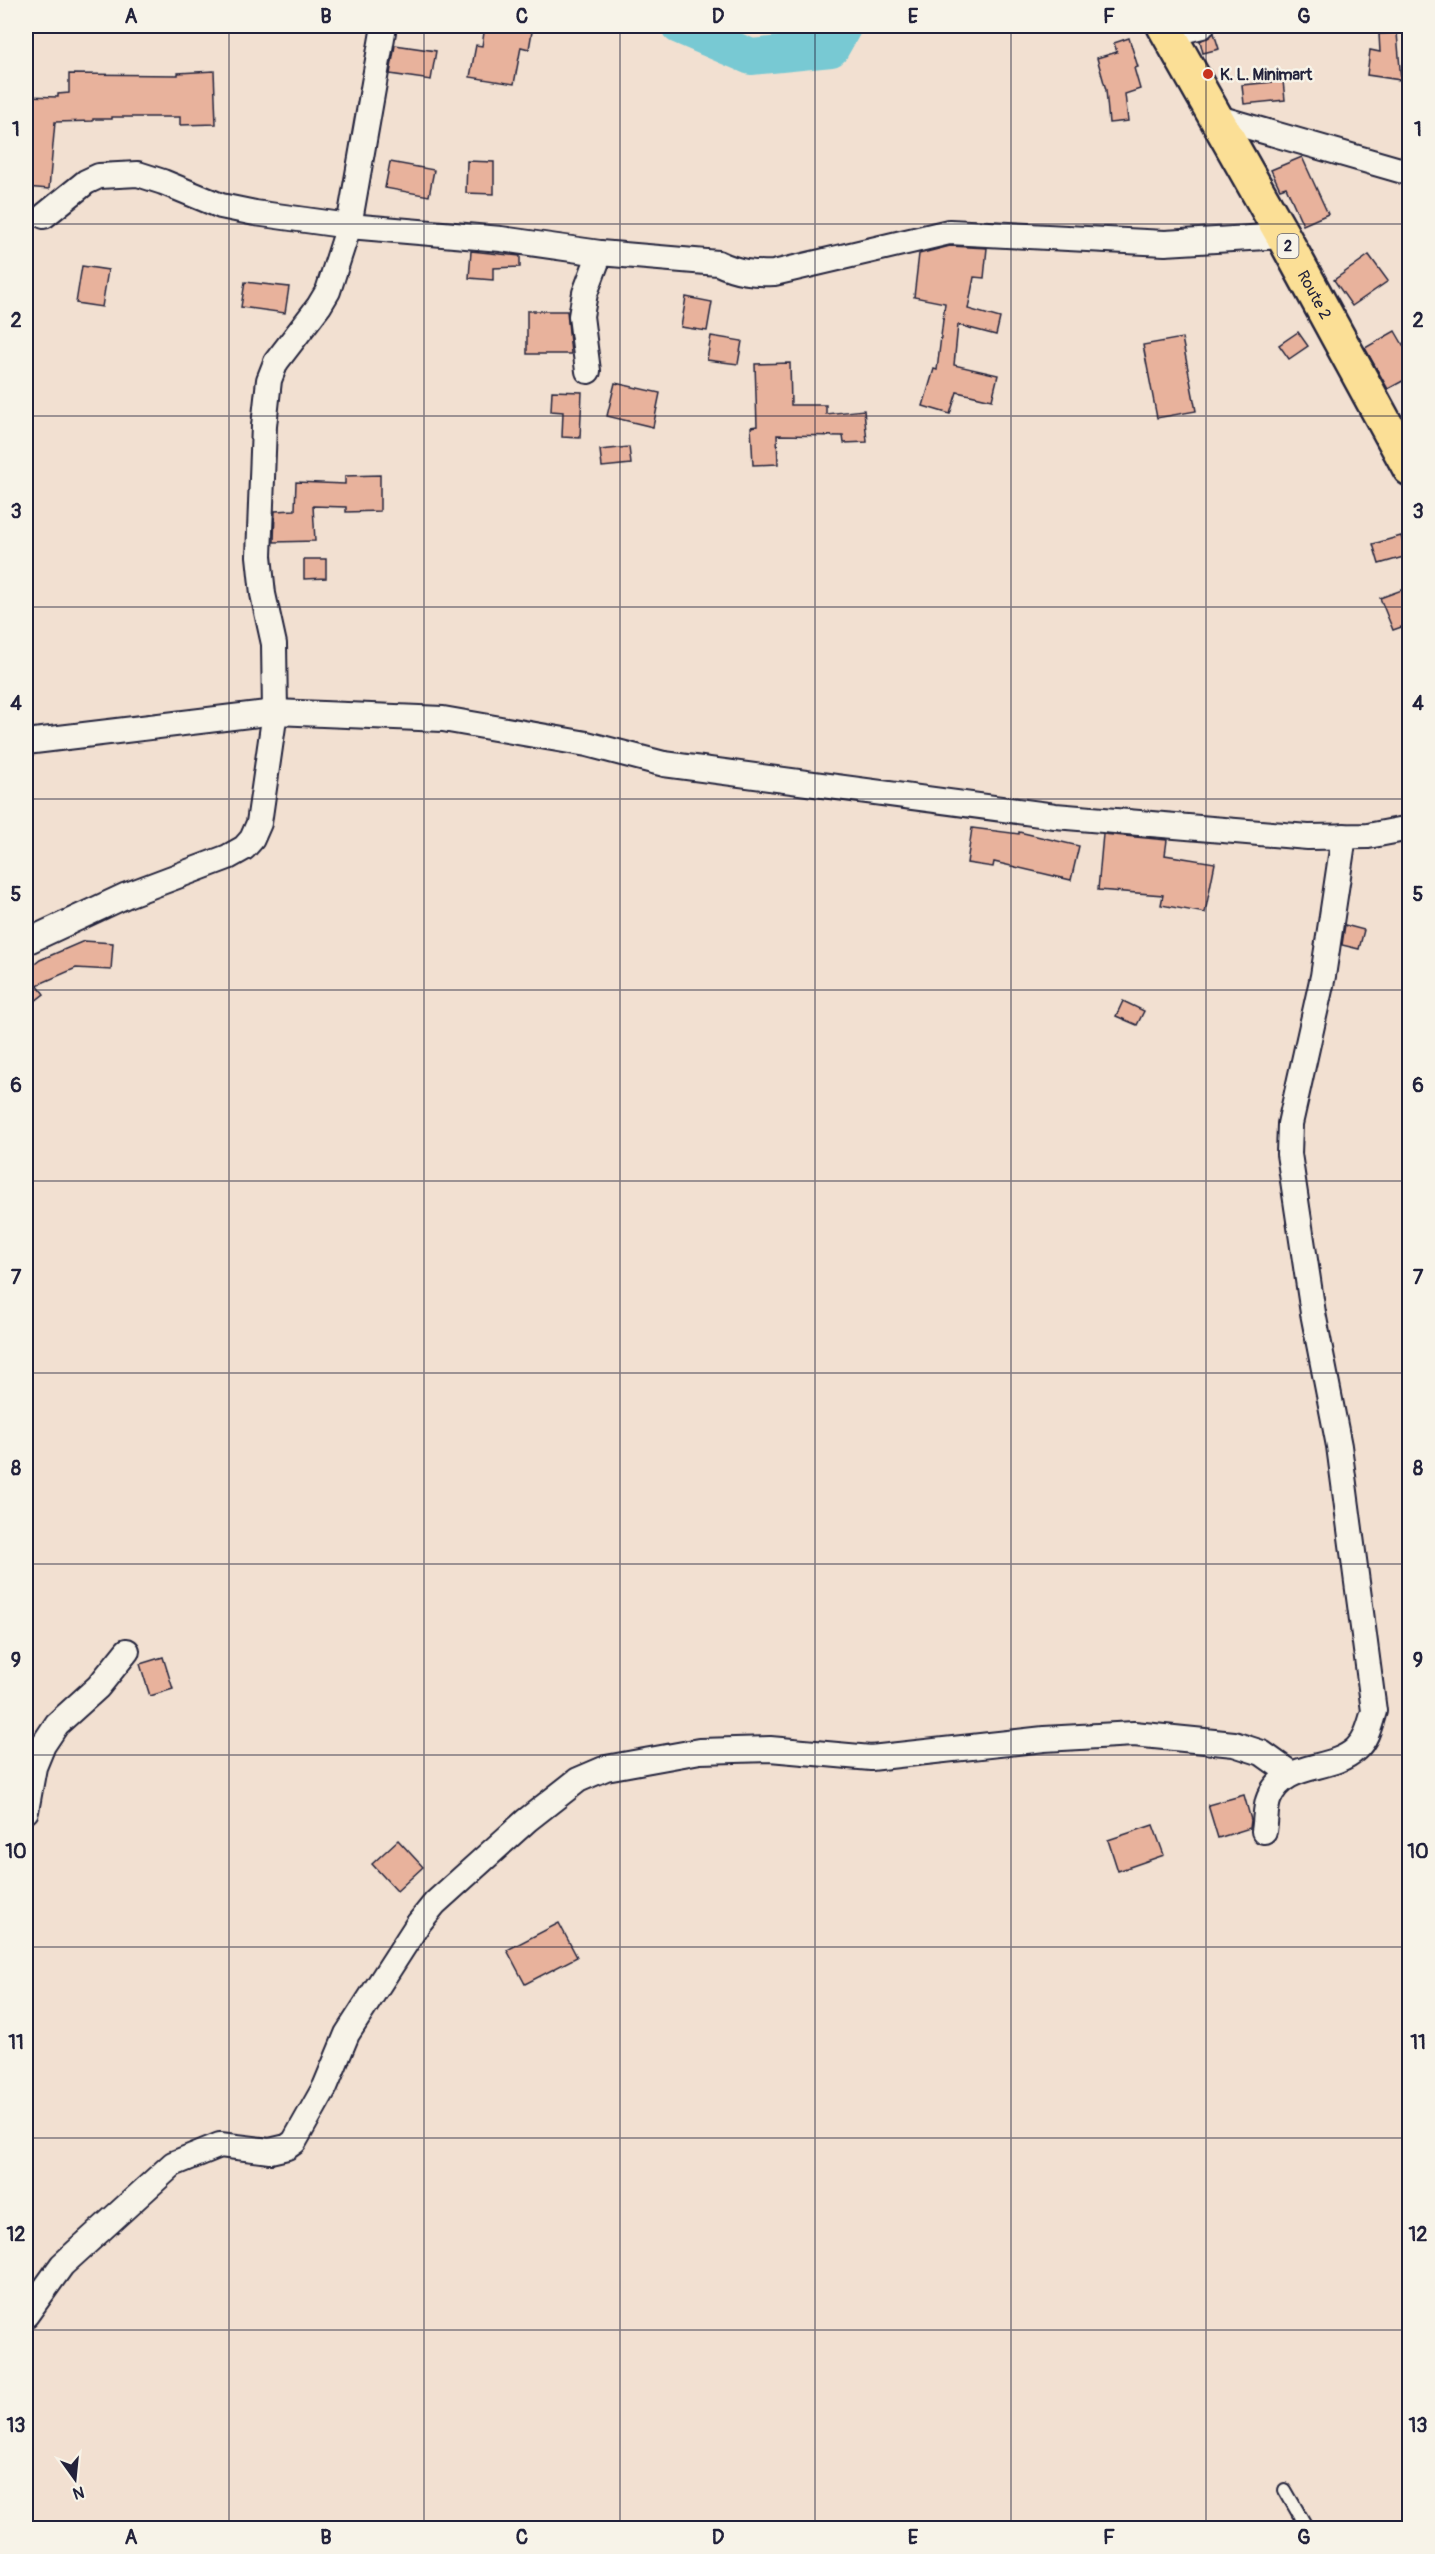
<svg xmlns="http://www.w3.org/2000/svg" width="1435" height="2554" viewBox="0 0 1435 2554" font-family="Pangolin,sans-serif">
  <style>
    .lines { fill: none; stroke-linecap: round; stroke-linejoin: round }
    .river { stroke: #78c9d3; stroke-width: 36 }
    .building { fill: #e8b29c; stroke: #22223b; stroke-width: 1.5 }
    .lane-casing { stroke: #22223b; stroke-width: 16 }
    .street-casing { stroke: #22223b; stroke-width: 28 }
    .highway-casing { stroke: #22223b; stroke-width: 38 }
    .lane { stroke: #f7f3e8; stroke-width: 12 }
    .street { stroke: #f7f3e8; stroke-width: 24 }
    .highway { stroke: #fbdf96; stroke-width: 33 }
    .grid { fill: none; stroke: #22223b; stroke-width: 1.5; stroke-opacity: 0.55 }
    .poi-dot { fill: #c8321e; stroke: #f7f3e8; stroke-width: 2 }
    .labels { text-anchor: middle; stroke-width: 5; stroke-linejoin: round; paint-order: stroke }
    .shield { fill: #f7f3e8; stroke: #62616f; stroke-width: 1.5 }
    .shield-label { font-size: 15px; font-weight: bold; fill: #22223b }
    .poi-label { font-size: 16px; font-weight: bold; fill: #22223b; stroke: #f7f3e8; text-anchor: start }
    .street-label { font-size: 16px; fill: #22223b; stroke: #f7f3e8 }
    .neatline { fill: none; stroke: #22223b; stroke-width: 2 }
    .grid-label { font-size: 20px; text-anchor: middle; font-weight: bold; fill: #22223b }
  </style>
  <rect width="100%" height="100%" fill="#f2e0d1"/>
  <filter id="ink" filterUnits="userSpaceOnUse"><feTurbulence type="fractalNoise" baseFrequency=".0167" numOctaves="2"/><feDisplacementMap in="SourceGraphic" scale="12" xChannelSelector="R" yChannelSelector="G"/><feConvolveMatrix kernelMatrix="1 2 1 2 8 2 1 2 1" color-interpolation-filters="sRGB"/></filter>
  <g filter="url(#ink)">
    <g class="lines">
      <polyline class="river" points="679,26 751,57 831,49 844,26"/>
    </g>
    <g class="building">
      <polygon points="485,26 533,26 529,49 521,47 514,84 470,77 476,45 482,46"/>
      <polygon points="1214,33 1219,49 1203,53 1200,41"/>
      <polygon points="1397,33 1401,80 1367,75 1370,50 1380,52 1379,34"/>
      <polygon points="1129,38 1138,67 1134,68 1140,89 1125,94 1128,121 1109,123 1106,90 1097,58 1117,52 1114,43"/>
      <polygon points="395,45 436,51 431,80 390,74"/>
      <polygon points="214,71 216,124 180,125 180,117 112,117 112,119 93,119 93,121 55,122 49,189 26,187 26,96 58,97 58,94 69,93 69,74 178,75 178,73"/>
      <polygon points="1283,81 1285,100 1244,104 1242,85"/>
      <polygon points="1302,157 1328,214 1303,225 1286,187 1280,189 1271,170"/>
      <polygon points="467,161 494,162 494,194 466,193"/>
      <polygon points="390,162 434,170 429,196 385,188"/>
      <polygon points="950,246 987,248 984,278 974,277 968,309 1000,318 996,335 958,325 954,365 998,375 992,400 957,392 950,414 923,406 934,369 937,370 945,303 914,297 919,254"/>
      <polygon points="471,251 520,256 520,267 493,268 493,280 469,278"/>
      <polygon points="1369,255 1388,281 1352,306 1334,280"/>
      <polygon points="82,266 108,270 102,307 76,303"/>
      <polygon points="245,282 289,287 285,313 241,307"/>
      <polygon points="686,297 712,302 707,331 681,327"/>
      <polygon points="527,311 567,311 571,354 527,354"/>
      <polygon points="1395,331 1410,357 1410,377 1388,389 1365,348"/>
      <polygon points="1298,332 1308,346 1289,359 1279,345"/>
      <polygon points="711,336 742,341 738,364 707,360"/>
      <polygon points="1182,338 1196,411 1157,418 1143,345"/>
      <polygon points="790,363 791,405 826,405 826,414 864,410 867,442 844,443 843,436 777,435 778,464 753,465 751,427 757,426 755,364"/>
      <polygon points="615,383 660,393 653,427 607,416"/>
      <polygon points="552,391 582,392 580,438 562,437 563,412 551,411"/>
      <polygon points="629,447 631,464 602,467 600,450"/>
      <polygon points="380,475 380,511 346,512 346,507 313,506 315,541 274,542 275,511 295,510 296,482 345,484 345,476"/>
      <polygon points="1401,536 1407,556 1379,564 1373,544"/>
      <polygon points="304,559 326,559 326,578 304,579"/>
      <polygon points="1410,587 1410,624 1393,630 1380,598"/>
      <polygon points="972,828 1019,834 1019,832 1079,846 1071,880 994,862 993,867 967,863"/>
      <polygon points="1103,834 1167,840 1165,855 1215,863 1205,913 1161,905 1163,895 1098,890"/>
      <polygon points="1345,925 1364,930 1359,949 1342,945"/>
      <polygon points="84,941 113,943 111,970 76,968 37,985 44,994 26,1008 26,971 40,960"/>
      <polygon points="1123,1001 1144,1011 1137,1025 1116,1016"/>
      <polygon points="163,1657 173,1689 150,1696 140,1664"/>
      <polygon points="1244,1795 1251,1820 1250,1828 1218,1838 1208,1805"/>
      <polygon points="1153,1825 1164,1855 1118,1871 1108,1840"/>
      <polygon points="398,1840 423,1867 397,1891 372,1864"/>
      <polygon points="559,1923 577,1957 525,1984 507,1950"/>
    </g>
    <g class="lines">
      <g class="lane-casing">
        <polyline id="lane" points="1285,2490 1307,2528"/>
      </g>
      <g class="street-casing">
        <g id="street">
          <polyline points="1169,34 1202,26"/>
          <polyline points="1215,117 1410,173"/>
          <path d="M44 216 86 182 99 176 138 174 163 182 221 206 255 213 349 226 501 239 600 253 718 263C737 272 753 274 774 273L949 232 1165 243 1283 236"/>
          <polyline points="588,371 581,316 585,293 600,253"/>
          <polyline points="26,742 275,712 443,719 587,744 664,764 1055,816 1308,837 1368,836 1410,828"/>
          <polyline points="26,942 127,895 228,857 244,848 252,839 259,823 275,712 274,644 263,594 259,556 264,426 269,380 276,362 319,306 328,291 349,226 384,26"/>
          <polyline points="26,1811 34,1767 43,1745 57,1724 98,1687 127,1651"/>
          <path d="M1264 1831C1266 1821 1265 1807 1269 1798 1285 1760 1330 1773 1356 1749 1367 1739 1370 1724 1374 1711L1339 1446 1313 1313 1289 1154 1290 1124 1323 976 1344 836"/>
          <polyline points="26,2315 62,2265 173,2164 220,2145 270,2151 287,2147 294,2142 325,2087 347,2034 418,1924 435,1903 527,1820 578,1780 606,1768 700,1751 770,1749 871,1758 1044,1739 1134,1734 1234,1744 1262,1753 1290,1773"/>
        </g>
      </g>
      <g class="highway-casing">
        <g id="highway">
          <path id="s1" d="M1164 26 1283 236 1410 469"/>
        </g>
      </g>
      <use href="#lane" class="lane"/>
      <use href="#street" class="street"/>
      <use href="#highway" class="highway"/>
    </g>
  </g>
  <path class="grid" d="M229 26V2528M424 26V2528M620 26V2528M815 26V2528M1011 26V2528M1206 26V2528M26 224H1410M26 416H1410M26 607H1410M26 799H1410M26 990H1410M26 1181H1410M26 1373H1410M26 1564H1410M26 1755H1410M26 1947H1410M26 2138H1410M26 2330H1410"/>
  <circle class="poi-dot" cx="1208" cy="74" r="6"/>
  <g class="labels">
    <rect class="shield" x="1277.5" y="234" width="21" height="24" rx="4.5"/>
    <g class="shield-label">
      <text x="1288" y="251">2</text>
    </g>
    <g class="poi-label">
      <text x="1220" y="80">K. L. Minimart</text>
    </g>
    <g class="street-label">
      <text dy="6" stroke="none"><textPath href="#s1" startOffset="308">Route 2</textPath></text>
    </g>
  </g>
  <rect width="1435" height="2554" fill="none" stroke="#f7f3e8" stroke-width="66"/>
  <g transform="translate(75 2479) rotate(165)" stroke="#f7f3e8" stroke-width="4.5" paint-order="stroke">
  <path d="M0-4.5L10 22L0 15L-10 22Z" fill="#22223b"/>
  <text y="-9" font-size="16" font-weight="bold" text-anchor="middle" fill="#22223b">N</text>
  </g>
  <rect x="33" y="33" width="1369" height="2488" class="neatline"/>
  <g class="grid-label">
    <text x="131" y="23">A</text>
    <text x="326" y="23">B</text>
    <text x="522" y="23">C</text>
    <text x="718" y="23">D</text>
    <text x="913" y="23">E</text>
    <text x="1109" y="23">F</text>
    <text x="1304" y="23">G</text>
    <text x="16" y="136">1</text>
    <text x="1418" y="136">1</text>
    <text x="16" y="327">2</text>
    <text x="1418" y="327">2</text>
    <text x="16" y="518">3</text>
    <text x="1418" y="518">3</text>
    <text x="16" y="710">4</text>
    <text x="1418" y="710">4</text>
    <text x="16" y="901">5</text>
    <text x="1418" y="901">5</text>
    <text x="16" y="1092">6</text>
    <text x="1418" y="1092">6</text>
    <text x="16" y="1284">7</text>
    <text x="1418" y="1284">7</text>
    <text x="16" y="1475">8</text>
    <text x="1418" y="1475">8</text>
    <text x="16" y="1667">9</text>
    <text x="1418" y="1667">9</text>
    <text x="16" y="1858">10</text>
    <text x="1418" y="1858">10</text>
    <text x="16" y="2049">11</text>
    <text x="1418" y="2049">11</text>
    <text x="16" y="2241">12</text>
    <text x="1418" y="2241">12</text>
    <text x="16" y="2432">13</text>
    <text x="1418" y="2432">13</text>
    <text x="131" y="2544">A</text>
    <text x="326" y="2544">B</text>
    <text x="522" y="2544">C</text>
    <text x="718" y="2544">D</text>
    <text x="913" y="2544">E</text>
    <text x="1109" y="2544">F</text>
    <text x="1304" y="2544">G</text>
  </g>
</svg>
